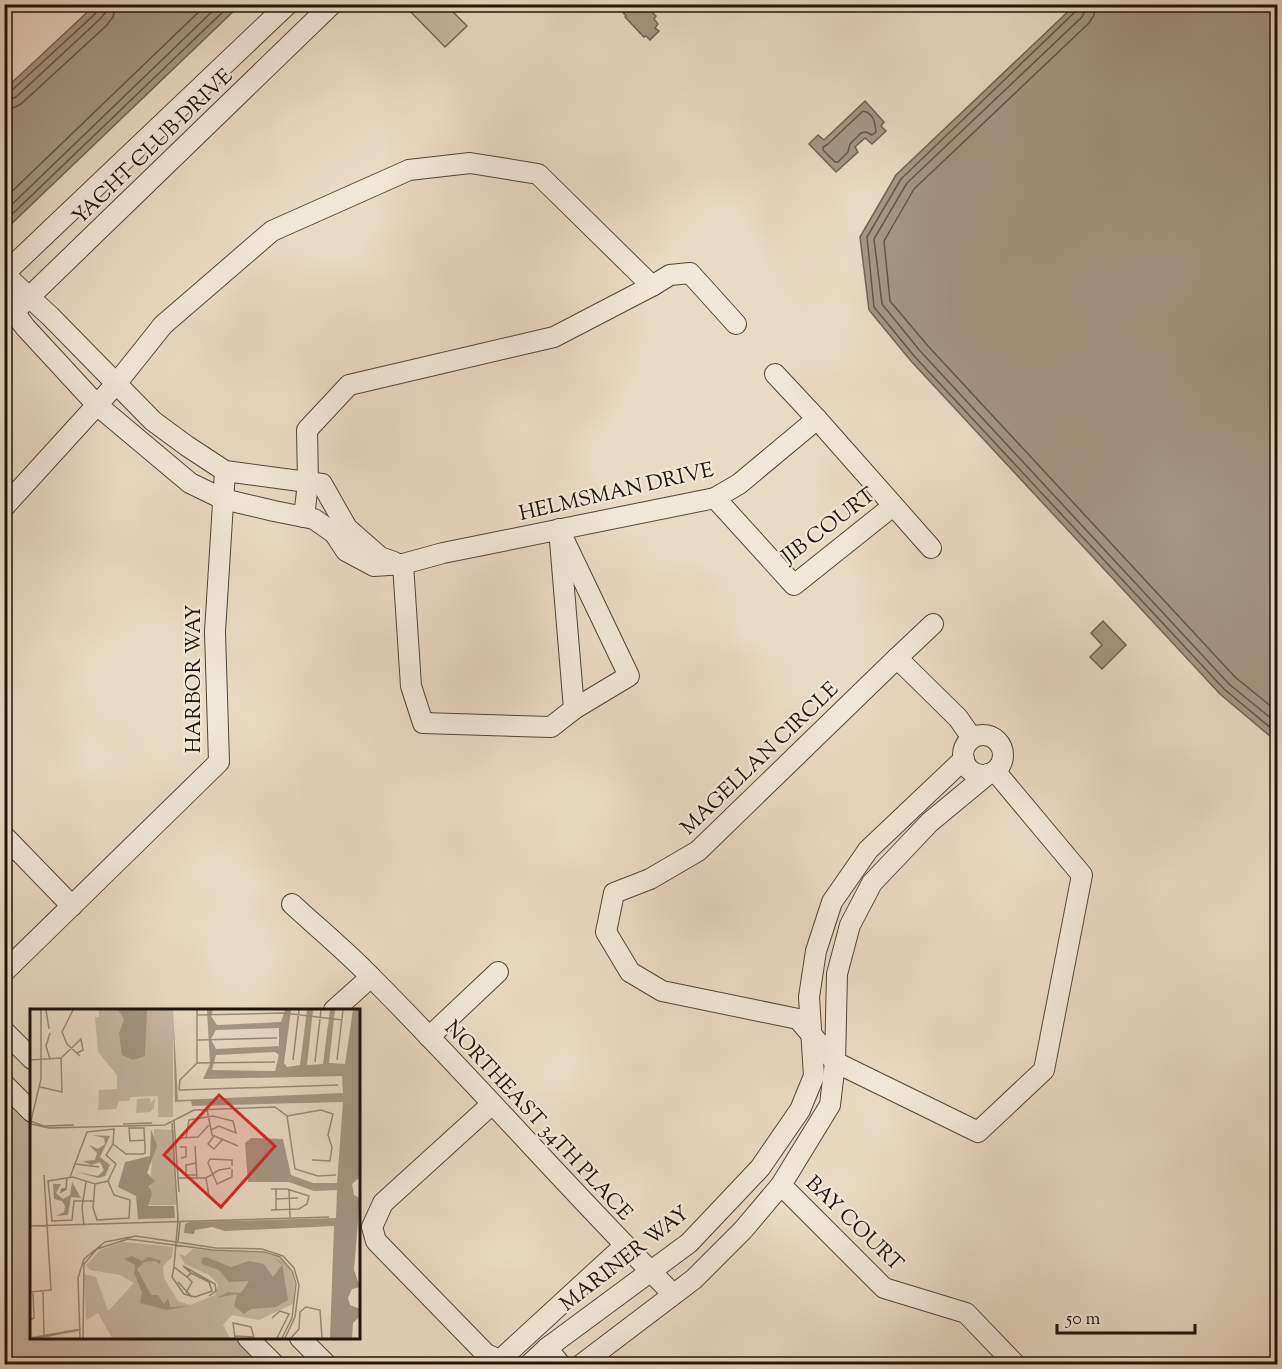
<svg xmlns="http://www.w3.org/2000/svg" width="1282" height="1369" viewBox="0 0 1282 1369" font-family="'Sorts Mill Goudy',serif">
  <style>
    .green { fill: #c7b8a4; stroke: #736657; stroke-width: 1.5 }
    .water { fill: #a49784; stroke: #6f6353; stroke-width: 1.5 }
    .lines { fill: none; stroke-linecap: round; stroke-linejoin: round }
    .shore { stroke: #625647; stroke-width: 1.5 }
    .minor-casing { stroke: #524638; stroke-width: 22 }
    .minor { stroke: #f1e7d8; stroke-width: 20 }
    .labels { text-anchor: middle; stroke-width: 4.5; stroke-linejoin: round; paint-order: stroke }
    .street-label { font-size: 21px; fill: #1f140a; stroke: #f1e7d8 }
    .inset-road { fill: none; stroke: #988b79; stroke-width: 1.5 }
    .view { fill: #d62828; fill-opacity: 0.15; stroke: #d62828; stroke-width: 3 }
    .inset-edge { fill: none; stroke: #1f140a; stroke-width: 3 }
  </style>
  <rect width="100%" height="100%" fill="#e9dac3"/>
  <filter id="stains"><feTurbulence type="fractalNoise" baseFrequency=".00333" numOctaves="4"/><feColorMatrix values="0 0 0 0 .2 0 0 0 0 .09 0 0 0 0 .02 0 0 0 .5 -.17"/></filter>
  <radialGradient id="worn" r=".72"><stop offset=".6" stop-color="#630" stop-opacity="0"/><stop offset="1" stop-color="#630" stop-opacity=".3"/></radialGradient>
  <g class="green">
    <polygon points="404,5 446,5 467,26 445,47"/>
    <polygon points="4,1088 31,1117 32,1338 237,1338 262,1364 5,1364"/>
  </g>
  <g class="water">
    <polygon points="95,5 240,5 5,230 5,89"/>
    <polygon points="629,5 633,5 635,7 639,5 643,9 646,6 656,16 654,19 658,24 655,28 659,31 650,40 646,36 644,37 625,17 626,16 622,11"/>
    <polygon points="1075,5 1277,5 1277,742 1220,694 911,361 869,310 860,237 896,175"/>
    <polygon points="865,101 884,122 881,126 886,131 872,144 865,138 855,147 858,152 836,172 809,144 818,135 824,140"/>
    <polygon points="1103,621 1126,645 1102,669 1090,657 1102,645 1091,633"/>
  </g>
  <g class="lines">
    <g class="shore">
      <polyline points="1079,4 1076,11 901,179 867,237 874,307 915,357 1224,689 1278,734"/>
      <polyline points="1086,4 1085,11 1082,17 907,183 874,239 882,304 921,352 1229,684 1278,724"/>
      <polyline points="1095,4 1094,15 1089,23 914,189 884,241 890,301 928,346 1235,677 1278,712"/>
      <polyline points="4,93 11,91 95,14 98,9 99,4"/>
      <polyline points="4,100 11,99 16,97 100,19 105,13 107,4"/>
      <polyline points="4,109 13,108 21,104 106,26 113,17 116,4"/>
      <path d="M863 111C874 113 875 123 876 132L872 135 866 132 861 133 850 144 848 152 838 162H835L823 150V147L828 144Z"/>
      <polyline points="4,199 207,4"/>
      <polyline points="4,212 220,4"/>
      <polyline points="4,222 231,4"/>
    </g>
    <g class="minor-casing">
      <g id="minor">
        <polyline points="4,274 14,312 25,327 97,405 190,483 223,499 274,511 314,519 334,533 346,551 374,566 403,564 443,553 715,498 739,484 817,419"/>
        <polyline points="4,274 50,316 153,421 187,446 225,471 322,484 347,528 380,557 394,562"/>
        <polyline points="4,274 288,4"/>
        <polyline points="652,286 670,275 690,273 736,324"/>
        <polyline points="19,307 332,4"/>
        <polyline points="775,374 817,419 931,548"/>
        <polyline points="715,498 794,585 893,506"/>
        <polyline points="4,507 116,384 163,325 272,231 409,170 470,163 538,174 652,286 554,337 349,385 307,430 308,483 304,517"/>
        <polyline points="564,540 629,676 574,709"/>
        <polyline points="403,564 411,686 423,723 551,727 574,709 559,529"/>
        <polyline points="897,658 933,624"/>
        <circle cx="983" cy="755" r="20"/>
        <polyline points="972,738 958,718 897,658 698,851 650,879 614,893 606,932 630,972 662,991 798,1019 835,1062 978,1132 1044,1070 1082,875 995,771"/>
        <polyline points="4,836 72,906"/>
        <path d="M292 904C319 929 347 952 372 978 475 1081 570 1191 673 1294"/>
        <polyline points="4,972 219,762 215,632 225,471"/>
        <polyline points="334,1010 371,977"/>
        <polyline points="4,1031 32,1059"/>
        <polyline points="429,1037 498,972"/>
        <polyline points="4,1084 32,1112"/>
        <polyline points="492,1104 383,1203 372,1227 376,1241 486,1354 500,1360 624,1246"/>
        <polyline points="781,1185 884,1288 966,1313 1015,1364"/>
        <polyline points="248,1338 274,1364"/>
        <polyline points="300,1338 326,1364"/>
        <polyline points="547,1348 560,1364"/>
        <polyline points="530,1364 547,1348 689,1243 760,1168 800,1110 814,1076 809,997 816,951 832,902 868,850 964,759"/>
        <polyline points="582,1364 694,1279 743,1230 781,1185 830,1105 835,1062 837,974 850,925 872,883 930,822 988,774"/>
      </g>
    </g>
    <use href="#minor" class="minor"/>
  </g>
  <g class="labels">
    <g class="street-label">
      <text transform="translate(152 146) rotate(-44)" y="7">YACHT CLUB DRIVE</text>
      <text transform="translate(616 491) rotate(-13)" y="7">HELMSMAN DRIVE</text>
      <text transform="translate(828 525) rotate(-37)" y="7">JIB COURT</text>
      <text transform="translate(193 679) rotate(-90)" y="7">HARBOR WAY</text>
      <text transform="translate(759 758) rotate(-44)" y="7">MAGELLAN CIRCLE</text>
      <text transform="translate(539 1120) rotate(47)" y="7">NORTHEAST 34TH PLACE</text>
      <text transform="translate(855 1223) rotate(44)" y="7">BAY COURT</text>
      <text transform="translate(624 1258) rotate(-38)" y="7">MARINER WAY</text>
    </g>
  </g>
  <g transform="translate(30 1009)">
    <rect width="330" height="330" fill="#e9dac3"/>
    <path d="M69 1H143V108H128V87L100 88 99 92H89L86 100 68 101 69 81 87 80V66L68 43 65 8H69ZM120 89 121 94 125 89 124 99 120 103 106 104 107 90ZM124 120 144 121 146 196H119ZM93 233 143 238 142 248 133 257 134 269 148 292 160 296 185 286 188 275 179 266 155 255 149 245 155 247 163 240 234 244 250 249 260 259 265 277 263 295 229 311 202 306 193 316 200 329H82L68 304 56 311 54 265 66 268 78 302 104 274 90 266 60 261 56 256 70 241Z" fill="#c7b8a4"/>
    <path d="M88 1H117L115 47 103 51 92 46 89 24 94 10ZM143 1 148 91 313 84 312 67 173 70 180 55 177 1H183L181 7 187 16 251 13 255 1H261L254 54 257 58 270 56 277 1H283L277 56 293 55 300 1H305L299 54 315 55 323 1H330V168L322 175 324 186 330 189 324 261 330 278 322 280 318 289 320 296 330 300V307L323 314 322 329H300L304 217 195 222 182 218 165 221 164 225 154 224 155 215 160 213 306 209 307 181 284 182 259 173H218L215 134 221 129 253 130 261 166 283 174H307L313 93 162 97 161 92 145 93ZM249 19V37L186 40 181 30 186 21ZM245 43 249 46 245 62 182 61 186 46ZM121 120 127 137 117 164 125 172 119 177 122 185 118 197H144L145 209 108 210 106 187 88 178 95 153 120 147ZM62 126 80 127 70 148 80 156 75 167 68 169 47 163 68 167 74 161 70 153 61 156 53 152 65 151 67 144 59 136 68 140 75 135 74 129ZM42 173 51 189 41 188 38 206 26 207 34 203 35 197 32 192 24 190 23 175H31L26 184 33 190 40 186ZM102 247 112 252 118 248 131 252 129 256 126 252 114 253 107 260 121 286H128L134 295 138 289 140 298 158 297 137 301 110 294 112 283 104 264 105 256 94 250ZM176 248 201 258 219 252 234 255 243 268 252 256 244 248 252 254 258 291 246 298 221 300 214 305 204 297 207 285 186 289 198 283 211 284 219 272 199 273 189 261 172 255V249Z" fill="#a49784" fill-rule="evenodd"/>
    <path class="inset-road" d="M16 1 19 20M43 1 32 23 37 35 50 47M167 6 254 4 312 11M168 31 247 29M31 49 51 30 53 41 47 44M20 50 16 37 20 24M0 51 31 49M263 51 269 1M307 51 313 1M285 53 291 1M167 54 245 53M10 78 32 83 31 49M149 81 308 76M149 81 150 71 167 54V1M177 100 182 126 208 137M257 107 291 101 303 105 298 126 302 138 300 152 282 151M0 112 14 117 44 116M144 112 149 183M142 114 148 210 144 258 157 268 161 264 179 273 182 282 165 288 154 285 142 268 144 258M1 115 19 119 135 116 164 101 245 98 257 107 265 160 288 167 306 166M93 115 122 114M0 116 11 70V1M184 127 178 135 184 140 192 131M150 129 168 128 179 116M156 129 159 111 183 107 203 112 206 124 189 117 181 121M83 135 96 145H113L115 144V137L114 121V119H99L100 132 115 131M165 137 167 170M150 138H156V148L151 149M46 155 69 158M202 160V168L187 175 178 154 180 150 202 151V157M166 166H156V156L166 154M40 168 57 123 84 120 83 135 76 146 86 155 78 172M148 169H176L189 161 201 159M176 169 179 187M65 175 63 199 67 211 99 209 100 191 84 186 78 172M36 180 31 183 32 180H36L37 168M241 180H257L279 187 277 195 269 200 241 201M246 180V201M259 181 260 208M246 190 268 189M63 192H44L42 211 22 212 18 172 43 168 65 175 78 172M0 217 299 208M54 217 52 198 56 173M148 233 150 213M161 264 153 257 185 275 186 282 179 287M148 273 162 288M0 283 21 281 14 166M13 283 14 326M156 284 162 273 157 268M242 309 250 302 259 305 247 329M0 311 4 309 3 284M205 327 223 328M0 329 51 320M8 329 49 321M50 329 48 269 54 250 75 233 106 227 186 239 232 240 253 247 264 259 269 276 265 308 255 329M53 329 54 255 67 240 98 230 183 241 234 243 250 248 262 262 266 275 262 309 252 329M205 329 203 314 221 318 224 329M261 329 269 320 270 303 276 298 290 301 292 329"/>
    <path class="view" d="M189 86 245 137 191 198 134 146Z"/>
    <rect width="330" height="330" class="inset-edge"/>
  </g>
  <rect width="1282" height="1369" fill="none" stroke="#e9dac3" stroke-width="24"/>
  <rect x="6" y="6" width="1270" height="1357" fill="none" stroke="#1f140a" stroke-width="3"/>
  <rect x="12" y="12" width="1258" height="1345" fill="none" stroke="#1f140a" stroke-width="1.5"/>
  <path d="M1057 1324v9h138v-9" fill="none" stroke="#1f140a" stroke-width="3"/>
  <text x="1066" y="1324" font-size="18" fill="#1f140a" stroke="#f1e7d8" stroke-width="4.5" paint-order="stroke">50 m</text>
  <rect width="100%" height="100%" filter="url(#stains)"/>
  <rect width="100%" height="100%" fill="url(#worn)"/>
</svg>
